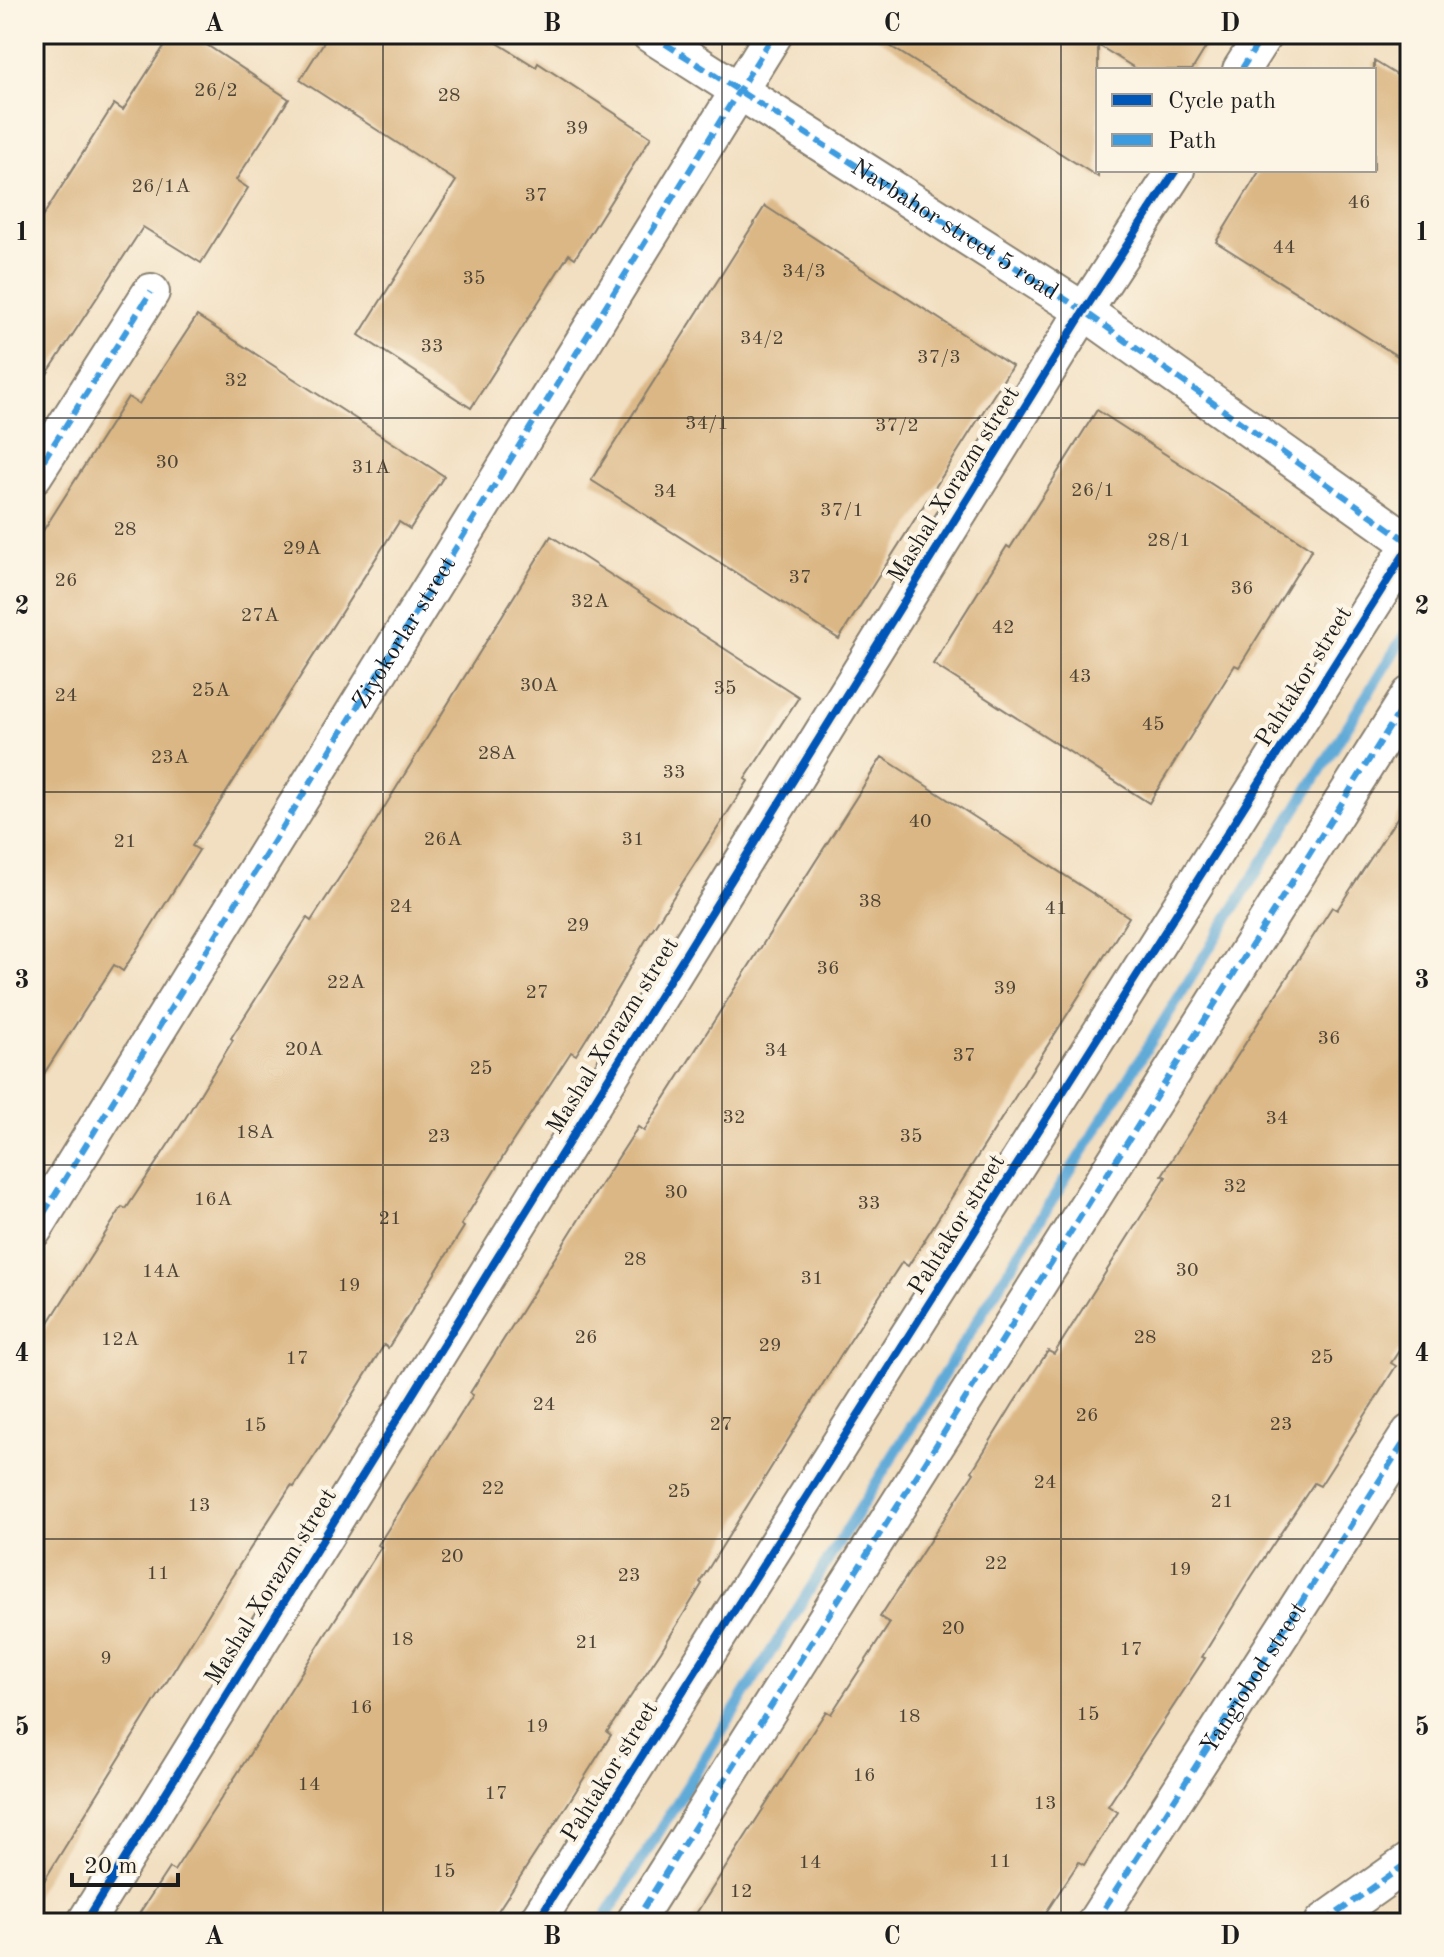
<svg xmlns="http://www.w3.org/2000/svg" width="1444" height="1957" viewBox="0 0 1444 1957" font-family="'Old Standard TT',serif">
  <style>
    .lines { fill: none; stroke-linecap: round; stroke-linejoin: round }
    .stream { stroke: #61aad8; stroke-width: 11 }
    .building { fill: #dbb785 }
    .minor-casing { stroke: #877e6e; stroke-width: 40 }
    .minor { stroke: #fff; stroke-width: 36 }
    .quiet { stroke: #3c9bdf; stroke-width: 6; stroke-dasharray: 12 6; stroke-linecap: butt }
    .cycleway-casing { stroke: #fcf5e5; stroke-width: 13 }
    .cycleway { stroke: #0057b8; stroke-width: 8 }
    .grid { fill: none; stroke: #1c1c1c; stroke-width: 2; stroke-opacity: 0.55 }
    .labels { text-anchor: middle; stroke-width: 8; stroke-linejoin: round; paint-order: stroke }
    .number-label { font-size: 20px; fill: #4c4336 }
    .street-label { font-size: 24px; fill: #1c1c1c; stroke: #fcf5e5 }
    .neatline { fill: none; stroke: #1c1c1c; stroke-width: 3 }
    .grid-label { font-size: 26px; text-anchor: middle; font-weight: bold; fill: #1c1c1c }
  </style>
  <rect width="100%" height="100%" fill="#fcf5e5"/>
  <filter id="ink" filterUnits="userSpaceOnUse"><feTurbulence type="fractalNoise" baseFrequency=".0125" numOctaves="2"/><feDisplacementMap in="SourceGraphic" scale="16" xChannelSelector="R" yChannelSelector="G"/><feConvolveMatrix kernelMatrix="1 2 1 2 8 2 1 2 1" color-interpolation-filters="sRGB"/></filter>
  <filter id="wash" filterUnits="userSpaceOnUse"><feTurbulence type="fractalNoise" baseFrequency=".006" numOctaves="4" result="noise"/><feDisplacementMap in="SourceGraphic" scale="32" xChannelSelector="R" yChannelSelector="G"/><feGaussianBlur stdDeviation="1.8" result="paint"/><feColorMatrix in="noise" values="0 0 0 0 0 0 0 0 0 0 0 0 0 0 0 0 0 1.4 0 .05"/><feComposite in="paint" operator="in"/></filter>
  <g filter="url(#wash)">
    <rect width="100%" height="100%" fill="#f2dfc1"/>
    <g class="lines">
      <polyline class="stream" points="602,1923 1410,626"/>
    </g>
    <g id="blocks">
      <g class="building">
        <polygon points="172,34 190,34 289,99 236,180 248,188 201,263 143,227 34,394 34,230 114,104 123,110"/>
        <polygon points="329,34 483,34 536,67 538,63 651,137 575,258 569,254 471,408 359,335 456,181 300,80"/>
        <polygon points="871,34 1214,34 1192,70 1138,70 1098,45 1098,177"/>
        <polygon points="1374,61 1410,83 1410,364 1216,242 1260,170 1374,170"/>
        <polygon points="765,206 1012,366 839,639 591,480"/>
        <polygon points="197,316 444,476 410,529 399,522 192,846 199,850 157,917 123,971 114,965 34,1089 34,545 128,397 139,404"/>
        <polygon points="1097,410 1312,549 1239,667 1235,665 1149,803 933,664 1007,546 1010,548"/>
        <polygon points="551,536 799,697 745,779 748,781 650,933 610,1001 576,1055 571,1052 511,1144 461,1225 464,1227 422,1294 388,1348 384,1345 329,1434 294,1487 291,1486 229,1581 34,1897 34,1346 122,1207 126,1209 183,1122 233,1040 231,1038 307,918 311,921 371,829"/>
        <polygon points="882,757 1129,917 908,1266 902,1262 842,1353 700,1582 702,1584 661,1651 607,1732 611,1735 569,1802 490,1923 133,1923 169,1868 174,1871 237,1774 381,1547 378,1545 473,1395 470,1393 603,1181 638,1127 644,1131"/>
        <polygon points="1410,798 1410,1334 1391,1363 1396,1366 1354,1433 1320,1486 1314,1483 1252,1576 1202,1657 1205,1658 1108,1806 1118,1812 1084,1865 1079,1862 1039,1923 690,1923 826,1711 831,1714 890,1623 880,1617 974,1473 972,1471 1013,1404 1048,1351 1054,1354 1166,1177 1162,1175 1298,960 1332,907 1337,910"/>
      </g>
    </g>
  </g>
  <g filter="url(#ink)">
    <use href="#blocks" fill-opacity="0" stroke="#877e6e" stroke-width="2"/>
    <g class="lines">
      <g class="minor-casing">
        <g id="minor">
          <path id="s1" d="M650 34 1084 311 1410 543"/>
          <polyline points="1241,70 1264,34"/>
          <polyline points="34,475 151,292"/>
          <path id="s2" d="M34 1229 774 34"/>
          <polyline points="85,1923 1084,311 1176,170"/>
          <polyline points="536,1923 1410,545"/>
          <polyline points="634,1923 1410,695"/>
          <polyline points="1095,1923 1410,1433"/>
          <polyline points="1323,1923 1410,1861"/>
        </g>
      </g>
      <use href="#minor" class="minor"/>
      <g class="quiet">
        <polyline points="650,34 1084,311 1410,543"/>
        <polyline points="1241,70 1264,34"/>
        <polyline points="34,475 151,292"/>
        <polyline points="34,1229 774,34"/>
        <polyline points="634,1923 1410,695"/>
        <path id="s3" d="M1095 1923 1410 1433"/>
        <polyline points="1323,1923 1410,1861"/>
      </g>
      <g class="cycleway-casing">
        <g id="cycleway">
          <polyline points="85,1923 1084,311 1176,170"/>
          <polyline points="536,1923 1410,545"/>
        </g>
      </g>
      <use href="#cycleway" class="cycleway"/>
    </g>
  </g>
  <path class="grid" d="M383 34V1923M722 34V1923M1061 34V1923M34 418H1410M34 792H1410M34 1165H1410M34 1539H1410"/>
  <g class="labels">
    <g class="number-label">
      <text x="216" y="96">26/2</text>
      <text x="449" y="101">28</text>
      <text x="577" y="134">39</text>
      <text x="161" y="192">26/1A</text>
      <text x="536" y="201">37</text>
      <text x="1359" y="208">46</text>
      <text x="1284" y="253">44</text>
      <text x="804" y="277">34/3</text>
      <text x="474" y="284">35</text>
      <text x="762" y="344">34/2</text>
      <text x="432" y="352">33</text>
      <text x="939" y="363">37/3</text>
      <text x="236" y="386">32</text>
      <text x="707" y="429">34/1</text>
      <text x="897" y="431">37/2</text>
      <text x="167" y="468">30</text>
      <text x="371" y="473">31A</text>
      <text x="1093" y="496">26/1</text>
      <text x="665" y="497">34</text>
      <text x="842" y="516">37/1</text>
      <text x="125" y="535">28</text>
      <text x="1169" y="546">28/1</text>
      <text x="302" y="554">29A</text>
      <text x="800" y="583">37</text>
      <text x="66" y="586">26</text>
      <text x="1242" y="594">36</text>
      <text x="590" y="607">32А</text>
      <text x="260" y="621">27A</text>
      <text x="1003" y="633">42</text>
      <text x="1080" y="682">43</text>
      <text x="539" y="691">30A</text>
      <text x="725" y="694">35</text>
      <text x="211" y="696">25A</text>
      <text x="66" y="701">24</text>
      <text x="1153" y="730">45</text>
      <text x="497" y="759">28A</text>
      <text x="170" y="763">23A</text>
      <text x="674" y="778">33</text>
      <text x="920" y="827">40</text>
      <text x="443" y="845">26A</text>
      <text x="633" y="845">31</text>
      <text x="125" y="847">21</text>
      <text x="870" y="907">38</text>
      <text x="401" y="912">24</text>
      <text x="1056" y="914">41</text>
      <text x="578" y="931">29</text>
      <text x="828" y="974">36</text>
      <text x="346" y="988">22A</text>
      <text x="1005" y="994">39</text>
      <text x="537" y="998">27</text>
      <text x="1329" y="1044">36</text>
      <text x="304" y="1055">20A</text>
      <text x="776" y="1056">34</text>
      <text x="964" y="1061">37</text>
      <text x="481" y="1074">25</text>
      <text x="734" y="1123">32</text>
      <text x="1277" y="1124">34</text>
      <text x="255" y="1138">18A</text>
      <text x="439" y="1142">23</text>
      <text x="911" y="1142">35</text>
      <text x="1235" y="1192">32</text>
      <text x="676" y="1198">30</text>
      <text x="213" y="1205">16A</text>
      <text x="869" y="1209">33</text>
      <text x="390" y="1224">21</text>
      <text x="635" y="1265">28</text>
      <text x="1187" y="1276">30</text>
      <text x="161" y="1277">14A</text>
      <text x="812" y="1284">31</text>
      <text x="349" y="1291">19</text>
      <text x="586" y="1343">26</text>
      <text x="1145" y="1343">28</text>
      <text x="120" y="1345">12A</text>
      <text x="770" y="1351">29</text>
      <text x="1322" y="1363">25</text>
      <text x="297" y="1364">17</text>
      <text x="544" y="1410">24</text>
      <text x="1087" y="1421">26</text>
      <text x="721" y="1430">27</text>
      <text x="1281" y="1430">23</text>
      <text x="255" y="1431">15</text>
      <text x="1045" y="1488">24</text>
      <text x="493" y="1494">22</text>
      <text x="679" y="1497">25</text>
      <text x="1222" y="1507">21</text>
      <text x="199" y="1511">13</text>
      <text x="452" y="1562">20</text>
      <text x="996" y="1569">22</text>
      <text x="1180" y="1575">19</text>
      <text x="158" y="1579">11</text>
      <text x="629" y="1581">23</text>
      <text x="953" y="1634">20</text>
      <text x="402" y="1645">18</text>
      <text x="587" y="1648">21</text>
      <text x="1131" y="1655">17</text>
      <text x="106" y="1664">9</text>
      <text x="361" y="1713">16</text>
      <text x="1088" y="1720">15</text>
      <text x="909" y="1722">18</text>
      <text x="537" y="1732">19</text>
      <text x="864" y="1781">16</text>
      <text x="309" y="1790">14</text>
      <text x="496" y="1799">17</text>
      <text x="1045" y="1809">13</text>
      <text x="1000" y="1867">11</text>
      <text x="810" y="1868">14</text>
      <text x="444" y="1877">15</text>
      <text x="741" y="1897">12</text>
    </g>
    <g class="street-label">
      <text dy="8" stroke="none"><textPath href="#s1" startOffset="362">Navbahor street 5 road</textPath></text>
      <text transform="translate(953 484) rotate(-58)" y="8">Mashal Xorazm street</text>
      <text dy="8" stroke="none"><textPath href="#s2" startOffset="702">Ziyokorlar street</textPath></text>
      <text transform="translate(1303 676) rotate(-58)" y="8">Pahtakor street</text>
      <text transform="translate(612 1035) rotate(-58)" y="8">Mashal Xorazm street</text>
      <text transform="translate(956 1224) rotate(-58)" y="8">Pahtakor street</text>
      <text transform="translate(270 1586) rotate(-58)" y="8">Mashal Xorazm street</text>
      <text dy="8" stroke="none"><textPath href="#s3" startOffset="292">Yangiobod street</textPath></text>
      <text transform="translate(609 1771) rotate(-58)" y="8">Pahtakor street</text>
    </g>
  </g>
  <rect width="1444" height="1957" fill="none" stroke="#fcf5e5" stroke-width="88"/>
  <rect x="1096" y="68" width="280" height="104" fill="#fcf5e5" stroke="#a29e95" stroke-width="2"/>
  <rect x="1112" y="94" width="40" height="12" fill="#0057b8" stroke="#a29e95" stroke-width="2"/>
  <text x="1168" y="108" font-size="24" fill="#1c1c1c">Cycle path</text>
  <rect x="1112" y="134" width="40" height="12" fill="#3c9bdf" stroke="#a29e95" stroke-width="2"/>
  <text x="1168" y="148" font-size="24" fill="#1c1c1c">Path</text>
  <path d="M72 1873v12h106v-12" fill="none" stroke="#1c1c1c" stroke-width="4"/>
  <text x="84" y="1873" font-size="24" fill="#1c1c1c" stroke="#fcf5e5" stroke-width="6" paint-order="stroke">20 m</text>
  <rect x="44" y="44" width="1356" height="1869" class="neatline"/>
  <g class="grid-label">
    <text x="214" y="31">A</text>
    <text x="552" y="31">B</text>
    <text x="892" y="31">C</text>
    <text x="1230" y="31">D</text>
    <text x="22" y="240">1</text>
    <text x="1422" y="240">1</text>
    <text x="22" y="614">2</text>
    <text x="1422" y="614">2</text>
    <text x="22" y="988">3</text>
    <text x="1422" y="988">3</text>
    <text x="22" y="1361">4</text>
    <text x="1422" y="1361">4</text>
    <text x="22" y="1735">5</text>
    <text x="1422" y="1735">5</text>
    <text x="214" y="1944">A</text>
    <text x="552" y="1944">B</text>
    <text x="892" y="1944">C</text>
    <text x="1230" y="1944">D</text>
  </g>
</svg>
